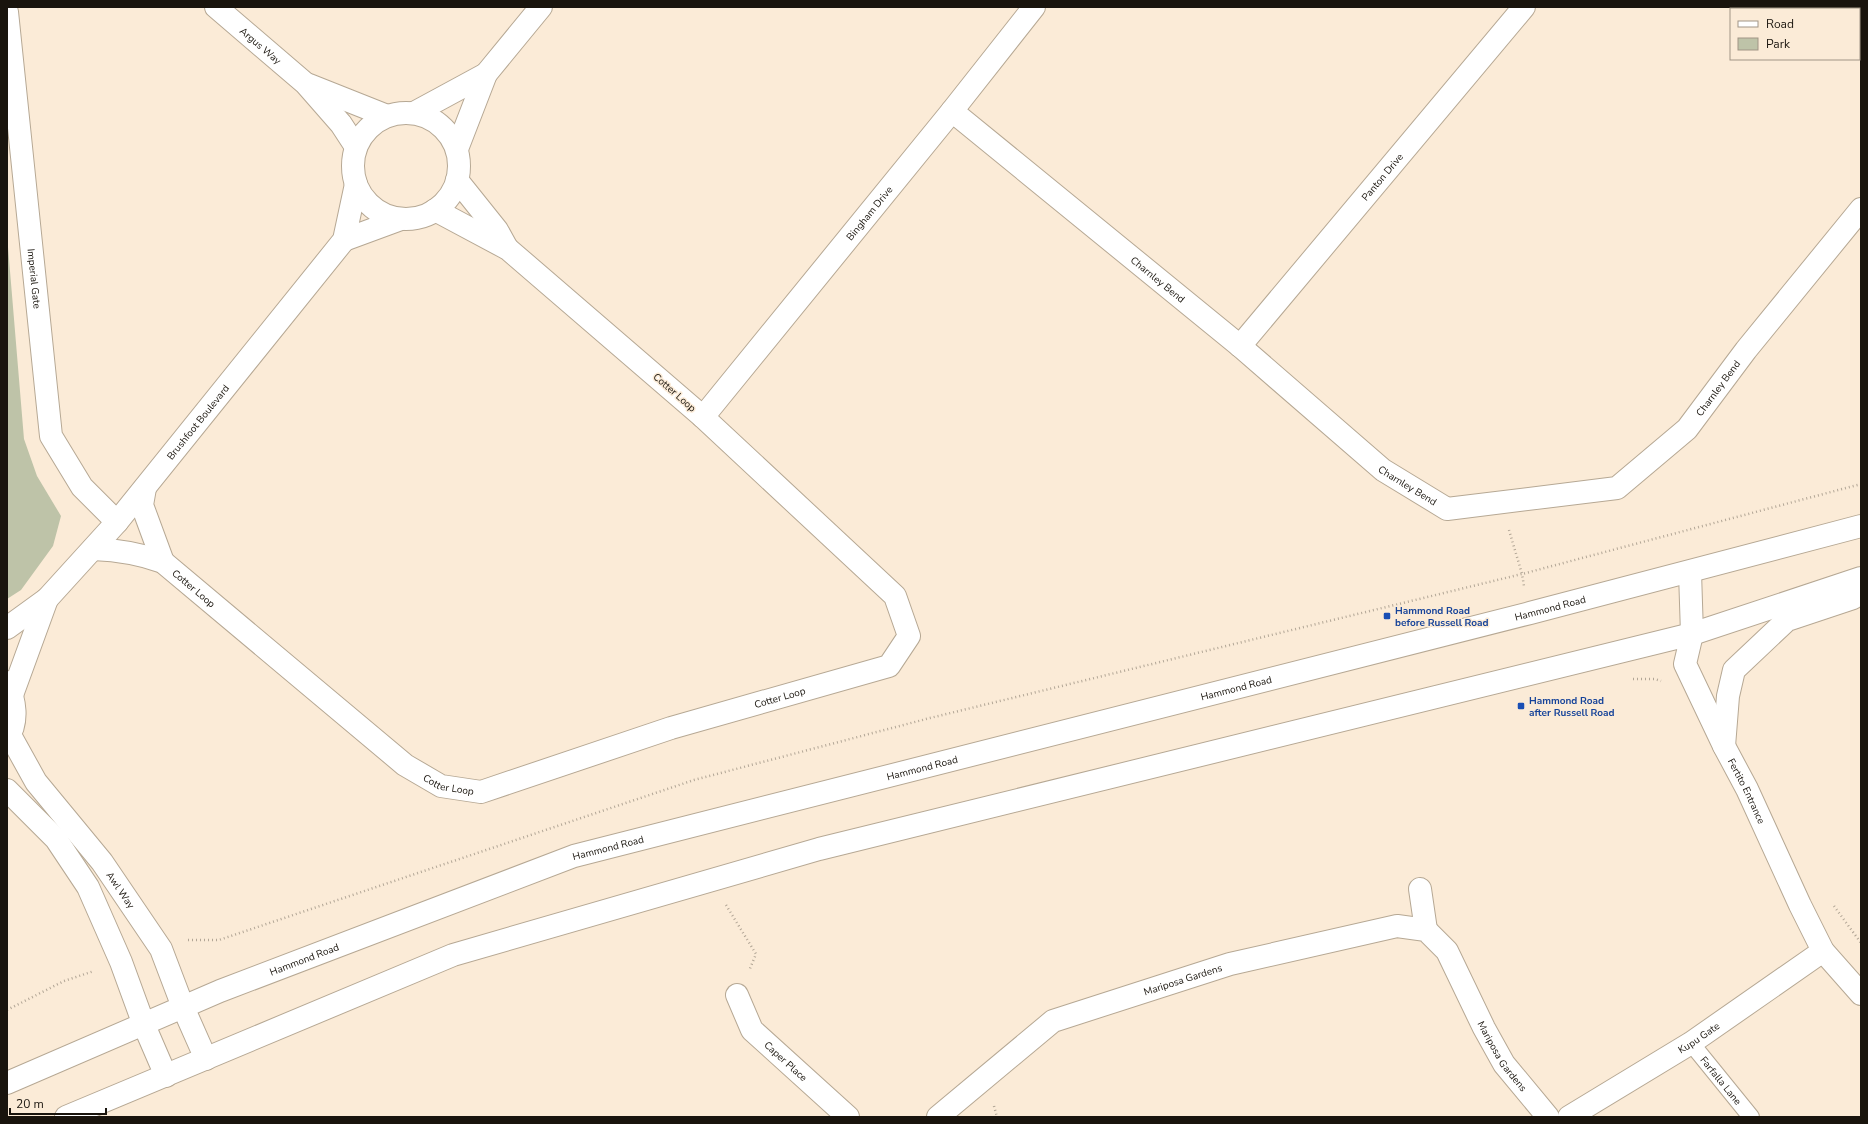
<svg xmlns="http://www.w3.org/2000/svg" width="1868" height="1124" viewBox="0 0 1868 1124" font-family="'Nunito Sans',sans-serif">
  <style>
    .green { fill: #bec3a8 }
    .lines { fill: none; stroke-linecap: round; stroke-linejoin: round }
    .service-casing { stroke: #b6a894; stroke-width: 18 }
    .minor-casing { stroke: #b6a894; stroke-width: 24 }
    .tertiary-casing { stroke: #b6a894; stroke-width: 24 }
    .secondary-casing { stroke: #b6a894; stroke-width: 24 }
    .path { stroke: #b2a696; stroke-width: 2.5; stroke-dasharray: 1 3; stroke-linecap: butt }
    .service { stroke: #fff; stroke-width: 16 }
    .minor { stroke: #fff; stroke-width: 22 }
    .tertiary { stroke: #fff; stroke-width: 22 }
    .secondary { stroke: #fff; stroke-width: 22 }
    .transit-dot { fill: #1a4fb4; stroke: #fbebd7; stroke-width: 1.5 }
    .labels { text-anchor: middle; stroke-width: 3; stroke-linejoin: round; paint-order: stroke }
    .street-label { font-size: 10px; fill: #19140d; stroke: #fbebd7 }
    .transit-label { font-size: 10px; font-weight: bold; fill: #164399; stroke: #fbebd7; text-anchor: start }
  </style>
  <rect width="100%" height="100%" fill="#fbebd7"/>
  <polygon class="green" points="7,235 24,439 37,476 61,516 53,546 21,590 7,599"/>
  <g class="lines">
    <g class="service-casing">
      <g id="service">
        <path id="s1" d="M1691 1043 1751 1117"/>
      </g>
    </g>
    <g class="minor-casing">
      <g id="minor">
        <path id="s2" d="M216 7 306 84 341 124 356 147"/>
        <path id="s3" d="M7 12 51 436 82 487 117 522"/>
        <polyline points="309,85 387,116"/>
        <path id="s4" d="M952 111 1240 346 1383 470 1447 509 1617 488 1687 429 1746 350 1861 209"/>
        <polyline points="457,180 497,230 507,248"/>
        <path id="s5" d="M1240 346 1524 7"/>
        <path id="s6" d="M703 417 952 111 1034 7"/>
        <polyline points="145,488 142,505 163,562"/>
        <path id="s7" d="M93 549C118 550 139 553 163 562L405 765 441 786 481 792 671 728 889 666 909 636 895 596 703 417 508 249 435 210"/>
        <path id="s8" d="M1690 572 1692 634 1685 664 1724 746 1747 789 1800 905 1823 951 1861 994"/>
        <polyline points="1420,889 1426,930"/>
        <path id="s9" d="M737 995 752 1030 848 1117"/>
        <path id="s10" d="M938 1117 1053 1021 1230 964 1397 926 1426 930 1447 951 1484 1028 1504 1064 1548 1117"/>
        <path id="s11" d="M1569 1117 1691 1043 1823 951"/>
      </g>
    </g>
    <g class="tertiary-casing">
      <g id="tertiary">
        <polyline points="414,113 486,74"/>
        <circle cx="406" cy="166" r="53"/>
        <polyline points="457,149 486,74 541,7"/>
        <polyline points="344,240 401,219"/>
        <path id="s12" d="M7 628 47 599 117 522 344 240 356 184"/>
        <path d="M7 682C15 700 19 722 7 739"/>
        <polyline points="12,695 47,599"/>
        <path id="s13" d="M10 735 36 782 102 862 161 949 183 1007 206 1059"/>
        <polyline points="7,790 56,839 88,887 121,962 144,1025 166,1076"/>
      </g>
    </g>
    <g class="secondary-casing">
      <g id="secondary">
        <polyline points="1724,746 1728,696 1734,670 1787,620 1853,598 1861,587"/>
        <path id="s14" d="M7 1083 220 991 574 856 1530 613 1861 526"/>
        <polyline points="66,1117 453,955 819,849 1692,634 1861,578"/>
      </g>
    </g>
    <g class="path">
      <polyline points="1509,530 1522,574 1861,484"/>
      <polyline points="1633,679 1655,679 1661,681"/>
      <polyline points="726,905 756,954 749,971"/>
      <polyline points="1834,906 1861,943"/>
      <polyline points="188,940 219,940 694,780 930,718 1522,574 1524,586"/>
      <polyline points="7,1010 64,981 94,971"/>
      <polyline points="994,1106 997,1117"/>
    </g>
    <use href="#service" class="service"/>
    <use href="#minor" class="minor"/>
    <use href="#tertiary" class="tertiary"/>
    <use href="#secondary" class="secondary"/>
  </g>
  <g class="transit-dot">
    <rect x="1383" y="612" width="8" height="8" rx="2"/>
    <rect x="1517" y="702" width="8" height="8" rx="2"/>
  </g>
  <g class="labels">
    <g class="street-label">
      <text dy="4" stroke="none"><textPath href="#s2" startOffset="59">Argus Way</textPath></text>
      <text dy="4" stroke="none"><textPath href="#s5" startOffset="221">Panton Drive</textPath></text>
      <text dy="4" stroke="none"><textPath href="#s6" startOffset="263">Bingham Drive</textPath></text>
      <text dy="4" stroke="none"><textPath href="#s3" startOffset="268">Imperial Gate</textPath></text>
      <text dy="4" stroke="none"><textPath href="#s4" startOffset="266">Charnley Bend</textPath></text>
      <text dy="4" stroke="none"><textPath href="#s4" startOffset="950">Charnley Bend</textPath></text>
      <text transform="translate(675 392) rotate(41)" y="4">Cotter Loop</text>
      <text dy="4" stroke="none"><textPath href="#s12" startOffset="282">Brushfoot Boulevard</textPath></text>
      <text dy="4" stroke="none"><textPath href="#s4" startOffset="590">Charnley Bend</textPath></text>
      <text dy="4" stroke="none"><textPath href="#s7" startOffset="112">Cotter Loop</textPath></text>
      <text dy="4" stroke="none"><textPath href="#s14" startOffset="1618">Hammond Road</textPath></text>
      <text dy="4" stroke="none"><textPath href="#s14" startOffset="1294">Hammond Road</textPath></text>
      <text dy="4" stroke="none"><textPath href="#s7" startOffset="783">Cotter Loop</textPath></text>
      <text dy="4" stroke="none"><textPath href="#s14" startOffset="970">Hammond Road</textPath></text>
      <text dy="4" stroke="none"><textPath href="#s7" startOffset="436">Cotter Loop</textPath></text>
      <text dy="4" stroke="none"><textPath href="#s8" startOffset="234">Fertito Entrance</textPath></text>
      <text dy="4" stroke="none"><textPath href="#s14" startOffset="646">Hammond Road</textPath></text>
      <text dy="4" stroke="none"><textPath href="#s13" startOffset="191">Awl Way</textPath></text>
      <text dy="4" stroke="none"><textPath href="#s14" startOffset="322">Hammond Road</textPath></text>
      <text dy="4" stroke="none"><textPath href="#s10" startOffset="286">Mariposa Gardens</textPath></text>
      <text dy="4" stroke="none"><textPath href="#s11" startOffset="152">Kupu Gate</textPath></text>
      <text dy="4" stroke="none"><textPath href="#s10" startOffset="685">Mariposa Gardens</textPath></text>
      <text dy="4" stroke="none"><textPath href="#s9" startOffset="84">Caper Place</textPath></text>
      <text dy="4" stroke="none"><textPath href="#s1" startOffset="48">Farfalla Lane</textPath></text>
    </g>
    <g class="transit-label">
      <text x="1395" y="614">Hammond Road<tspan x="1395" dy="12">before Russell Road</tspan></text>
      <text x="1529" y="704">Hammond Road<tspan x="1529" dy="12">after Russell Road</tspan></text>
    </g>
  </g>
  <rect width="1868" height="1124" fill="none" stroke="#19140d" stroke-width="16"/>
  <rect x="1730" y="8" width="130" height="52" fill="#fbebd7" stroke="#a19586"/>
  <rect x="1738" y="21" width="20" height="6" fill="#ffffff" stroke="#a19586"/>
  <text x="1766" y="28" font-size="12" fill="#19140d">Road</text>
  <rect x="1738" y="38" width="20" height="12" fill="#bec3a8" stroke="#a19586"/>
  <text x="1766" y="48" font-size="12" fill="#19140d">Park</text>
  <path d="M10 1108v6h96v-6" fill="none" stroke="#19140d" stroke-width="2"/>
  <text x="16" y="1108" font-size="12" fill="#19140d" stroke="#fbebd7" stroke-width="3" paint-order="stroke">20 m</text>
</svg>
